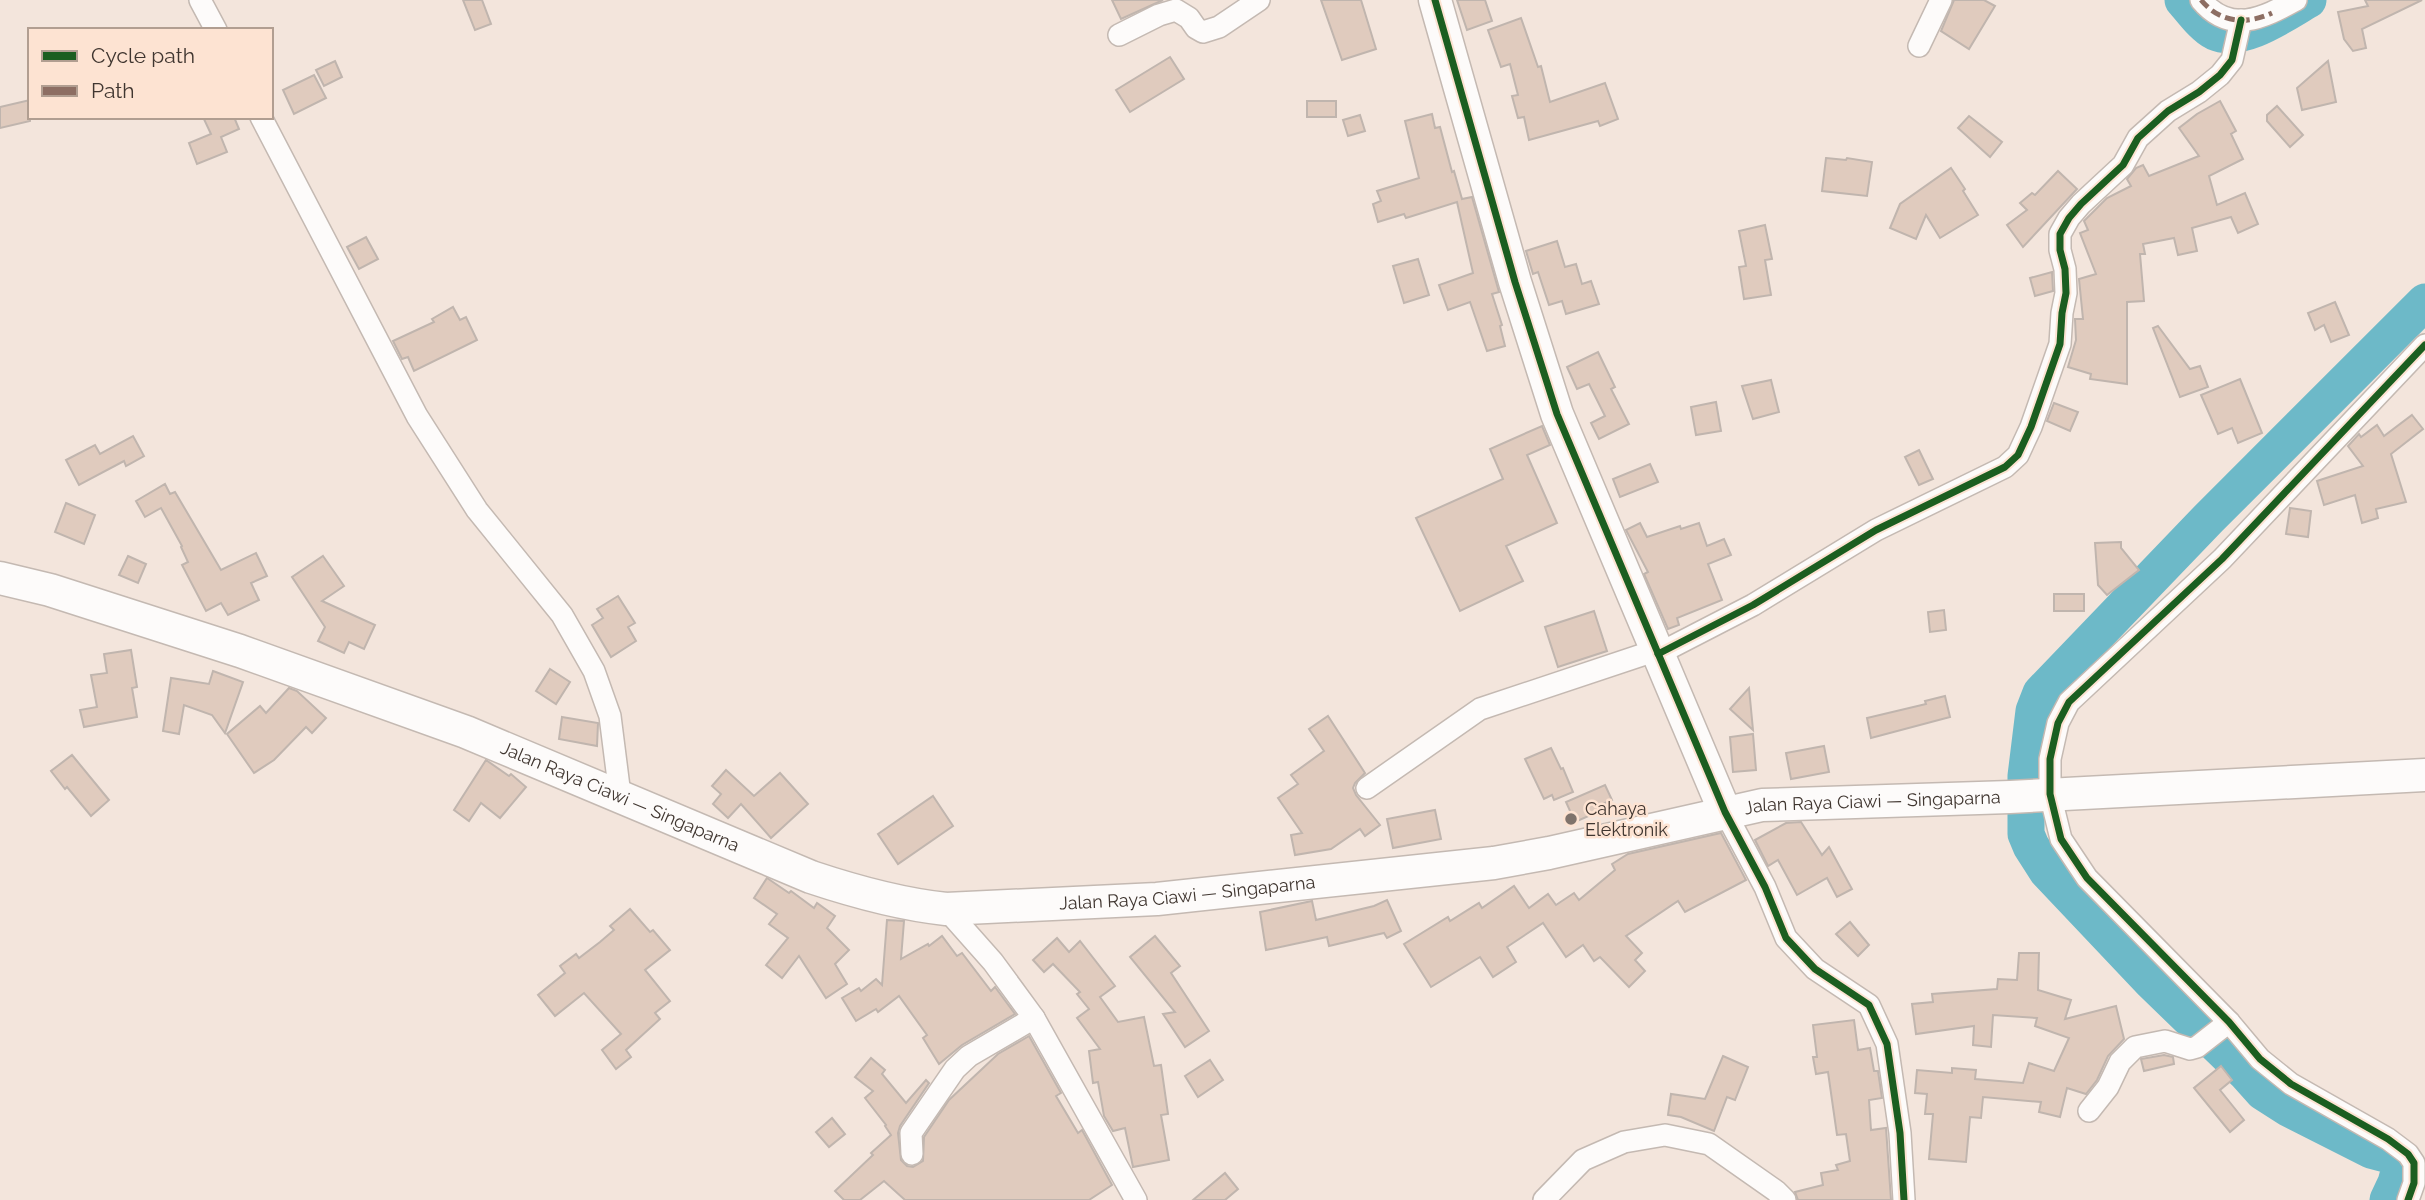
<svg xmlns="http://www.w3.org/2000/svg" width="2425" height="1200" viewBox="0 0 2425 1200" font-family="Raleway,sans-serif">
  <style>
    .lines { fill: none; stroke-linecap: round; stroke-linejoin: round }
    .river { stroke: #6db9c8; stroke-width: 37 }
    .building { fill: #e0cbbe; stroke: #c0b5ae; stroke-width: 2 }
    .street-casing { stroke: #c4b9b2; stroke-width: 24 }
    .secondary-casing { stroke: #c4b9b2; stroke-width: 35 }
    .street { stroke: #fdfbfa; stroke-width: 21 }
    .secondary { stroke: #fdfbfa; stroke-width: 32 }
    .quiet { stroke: #8d6e63; stroke-width: 5; stroke-dasharray: 10 5; stroke-linecap: butt }
    .cycleway-casing { stroke: #fde3d2; stroke-width: 11 }
    .cycleway { stroke: #1b5e20; stroke-width: 7 }
    .poi-dot { fill: #7f736c; stroke: #fde3d2; stroke-width: 2.5 }
    .labels { text-anchor: middle; stroke-width: 5; stroke-linejoin: round; paint-order: stroke }
    .street-label { font-size: 18px; fill: #403630; stroke: #fde3d2 }
    .poi-label { font-size: 18px; fill: #403630; stroke: #fde3d2; text-anchor: start }
  </style>
  <rect width="100%" height="100%" fill="#f3e5dc"/>
  <g class="lines">
    <g class="river">
      <path d="M2183 0C2192 10 2203 26 2215 32 2242 44 2285 13 2308 0"/>
      <polyline points="2388,1200 2396,1183 2401,1164 2390,1155 2371,1150 2288,1108 2263,1092 2246,1073 2152,982 2047,871 2031,846 2026,834 2026,776 2034,711 2041,693 2209,518 2425,302"/>
    </g>
  </g>
  <g class="building">
    <polygon points="463,0 482,0 491,24 475,30"/>
    <polygon points="1112,0 1163,0 1121,19"/>
    <polygon points="1321,0 1361,0 1376,49 1342,60"/>
    <polygon points="1457,0 1485,0 1492,21 1467,30"/>
    <polygon points="1954,0 1984,0 1995,6 1969,49 1941,31"/>
    <polygon points="2365,0 2422,0 2362,29 2366,48 2353,51 2344,39 2338,12 2368,6"/>
    <polygon points="1521,18 1538,67 1541,66 1550,102 1605,83 1618,119 1600,126 1598,121 1529,140 1524,117 1518,118 1512,96 1518,95 1510,64 1501,67 1488,30"/>
    <polygon points="1170,57 1184,79 1130,112 1116,90"/>
    <polygon points="335,61 342,77 324,86 316,70"/>
    <polygon points="2328,61 2336,102 2302,110 2297,88"/>
    <polygon points="314,75 326,98 294,114 283,90"/>
    <polygon points="30,100 30,121 0,128 0,107"/>
    <rect x="1307" y="101" width="29" height="16"/>
    <polygon points="2220,101 2236,131 2231,134 2243,159 2209,176 2217,205 2245,193 2258,224 2238,233 2231,217 2192,228 2197,251 2178,255 2174,238 2143,244 2145,254 2140,254 2144,301 2127,302 2127,384 2090,379 2091,374 2068,367 2076,340 2075,319 2083,319 2079,279 2096,274 2080,233 2088,230 2084,221 2107,198 2131,186 2127,179 2136,168 2143,165 2149,176 2199,156 2179,128 2197,114"/>
    <polygon points="2277,106 2303,135 2290,147 2267,121 2267,115"/>
    <polygon points="1432,114 1435,128 1440,127 1452,172 1454,171 1462,199 1472,197 1499,292 1492,294 1502,325 1500,326 1505,346 1487,351 1470,302 1448,310 1439,285 1473,273 1457,202 1406,218 1404,214 1378,222 1373,204 1381,201 1377,191 1419,178 1405,121"/>
    <polygon points="1360,115 1365,131 1348,136 1343,120"/>
    <polygon points="1969,116 2002,142 1990,157 1958,128"/>
    <polygon points="203,117 234,117 239,129 221,137 227,152 197,164 189,143 211,134"/>
    <polygon points="1826,158 1846,160 1847,158 1872,162 1867,196 1822,191"/>
    <polygon points="1951,168 1965,189 1963,191 1978,215 1940,238 1926,215 1916,239 1890,228 1900,204"/>
    <polygon points="2058,171 2077,189 2023,247 2007,225 2027,210 2020,203 2032,193 2035,195"/>
    <polygon points="1765,225 1772,259 1765,260 1771,295 1744,299 1739,267 1746,266 1739,231"/>
    <polygon points="366,237 378,259 359,269 347,247"/>
    <polygon points="1557,241 1565,267 1576,264 1582,284 1591,281 1599,304 1566,314 1562,301 1549,305 1538,272 1533,274 1526,251"/>
    <polygon points="1418,259 1429,295 1404,303 1393,266"/>
    <polygon points="2052,272 2053,291 2035,296 2030,278"/>
    <polygon points="2335,302 2349,335 2331,342 2324,325 2315,330 2308,313"/>
    <polygon points="453,307 460,320 466,317 477,340 414,371 408,357 402,359 393,341 434,322 432,319"/>
    <polygon points="2158,326 2190,369 2200,366 2208,387 2180,397 2153,328"/>
    <polygon points="1598,352 1615,387 1611,389 1629,424 1599,439 1591,423 1605,416 1589,384 1577,389 1567,367"/>
    <polygon points="2240,379 2262,433 2238,443 2232,428 2218,434 2201,395"/>
    <polygon points="1771,380 1779,412 1753,419 1742,386"/>
    <polygon points="1716,402 1721,431 1696,435 1691,407"/>
    <polygon points="2054,403 2078,412 2070,431 2047,421"/>
    <polygon points="2412,415 2423,429 2391,454 2406,502 2376,509 2378,518 2362,523 2355,495 2324,505 2317,481 2363,466 2348,446 2359,434 2361,437 2377,425 2384,436"/>
    <polygon points="1542,426 1550,445 1527,455 1557,523 1506,546 1523,581 1460,611 1416,518 1503,479 1490,449"/>
    <polygon points="133,436 144,456 126,466 124,461 79,485 66,460 95,445 100,454"/>
    <polygon points="1919,450 1933,479 1919,485 1905,457"/>
    <polygon points="1650,464 1658,482 1620,497 1613,479"/>
    <polygon points="165,484 170,494 175,492 221,570 256,553 267,576 251,583 259,600 228,615 221,603 206,611 182,565 188,562 181,547 182,546 161,508 145,517 136,501"/>
    <polygon points="66,503 95,515 84,544 55,532"/>
    <polygon points="2290,508 2311,511 2308,537 2286,534"/>
    <polygon points="1640,523 1647,537 1680,526 1681,529 1699,523 1707,546 1724,539 1731,555 1708,564 1722,600 1677,618 1679,625 1668,629 1644,574 1648,572 1626,530"/>
    <polygon points="2121,542 2121,548 2139,570 2107,595 2098,585 2095,543"/>
    <polygon points="128,556 146,564 138,583 119,575"/>
    <polygon points="323,556 344,586 322,601 375,625 364,649 349,642 344,653 318,641 325,627 292,577"/>
    <rect x="2054" y="594" width="30" height="17"/>
    <polygon points="618,596 635,623 628,627 636,641 611,657 592,625 603,618 597,609"/>
    <polygon points="1944,610 1946,630 1930,632 1928,612"/>
    <polygon points="1594,611 1607,651 1558,667 1545,627"/>
    <polygon points="131,650 137,687 132,688 137,717 84,727 80,710 97,707 91,675 107,673 104,654"/>
    <polygon points="550,669 570,682 556,704 536,691"/>
    <polygon points="213,671 243,682 225,733 212,715 184,705 179,734 163,731 171,678 209,684"/>
    <polygon points="289,688 297,691 326,718 312,733 306,727 274,760 254,773 227,734 260,706 266,713"/>
    <polygon points="1749,688 1753,730 1730,709"/>
    <polygon points="1945,696 1950,717 1871,738 1867,718 1926,704 1925,701"/>
    <polygon points="1328,716 1365,773 1355,783 1353,788 1356,795 1380,825 1365,836 1360,829 1331,849 1295,855 1291,835 1302,833 1278,798 1298,784 1291,775 1324,751 1309,729"/>
    <polygon points="562,717 598,723 597,746 559,739"/>
    <polygon points="1753,734 1756,770 1733,772 1730,737"/>
    <polygon points="1824,746 1829,772 1791,779 1786,753"/>
    <polygon points="1551,748 1561,769 1563,768 1573,792 1554,800 1552,795 1544,799 1525,759"/>
    <polygon points="72,755 109,800 91,816 67,787 65,789 51,771"/>
    <polygon points="486,760 509,776 511,774 526,787 500,818 481,803 469,821 454,810"/>
    <polygon points="726,770 754,796 780,773 808,804 771,838 741,804 728,818 713,804 721,794 712,786"/>
    <polygon points="1605,785 1612,800 1598,806 1600,811 1575,822 1566,802"/>
    <polygon points="933,796 953,826 898,864 878,834"/>
    <polygon points="1435,810 1441,839 1393,848 1387,819"/>
    <polygon points="1801,822 1822,855 1829,847 1852,889 1837,897 1827,878 1797,895 1778,860 1768,866 1755,840 1786,823"/>
    <polygon points="1721,833 1746,880 1685,912 1678,901 1626,936 1642,953 1635,960 1645,971 1629,987 1600,957 1594,961 1583,945 1566,957 1543,923 1507,947 1516,962 1493,977 1480,957 1431,987 1404,944 1448,917 1450,921 1479,903 1482,908 1514,886 1529,908 1548,894 1556,905 1574,893 1579,900 1615,870 1612,864 1628,854"/>
    <polygon points="767,878 789,893 791,891 814,908 817,903 835,916 827,928 849,950 835,964 847,984 826,998 799,956 782,978 766,965 788,938 769,924 777,914 754,898"/>
    <polygon points="1387,900 1401,931 1387,938 1384,933 1329,946 1327,937 1266,950 1260,912 1312,901 1316,920 1374,906"/>
    <polygon points="630,909 650,932 653,930 670,950 645,970 670,1001 655,1013 660,1019 626,1050 631,1057 616,1069 602,1050 621,1034 584,993 555,1016 538,995 565,973 560,966 576,954 579,958 600,942 614,930 610,926"/>
    <polygon points="887,920 904,921 901,959 928,944 929,946 942,936 957,956 962,953 991,991 995,987 1015,1014 962,1045 939,1064 923,1038 927,1035 899,996 878,1012 876,1009 856,1021 842,998 859,988 861,991 876,979 882,985"/>
    <polygon points="1850,922 1869,945 1858,956 1836,934"/>
    <polygon points="1155,936 1180,966 1171,973 1209,1031 1185,1047 1163,1014 1175,1012 1130,957"/>
    <polygon points="1057,938 1069,952 1080,941 1115,986 1100,997 1118,1022 1144,1017 1154,1066 1161,1065 1168,1114 1161,1115 1169,1160 1133,1167 1125,1128 1113,1131 1104,1116 1098,1082 1093,1083 1089,1051 1100,1049 1077,1018 1089,1009 1077,994 1080,992 1053,964 1044,972 1033,960"/>
    <polygon points="2019,953 2039,953 2038,990 2071,1000 2065,1019 2116,1006 2124,1039 2108,1056 2097,1080 2086,1094 2067,1088 2060,1117 2039,1112 2041,1102 1983,1097 1981,1118 1970,1117 1966,1162 1929,1159 1933,1114 1925,1114 1927,1094 1915,1093 1917,1070 1952,1073 1952,1068 1976,1070 1975,1079 2023,1083 2029,1063 2054,1071 2069,1038 2035,1026 2037,1018 1993,1015 1991,1047 1973,1045 1974,1026 1916,1034 1912,1004 1933,1002 1932,994 1997,989 1998,979 2017,980"/>
    <polygon points="1854,1020 1858,1050 1870,1048 1874,1071 1878,1071 1882,1098 1869,1100 1871,1130 1886,1128 1891,1200 1798,1200 1795,1192 1823,1185 1821,1173 1838,1170 1836,1165 1850,1161 1846,1134 1837,1135 1828,1072 1816,1074 1813,1057 1817,1057 1813,1025"/>
    <polygon points="1029,1036 1061,1093 1056,1096 1078,1133 1082,1130 1112,1185 1089,1200 905,1200 884,1181 860,1200 844,1200 835,1191 873,1155 871,1153 891,1135 885,1126 886,1125 865,1098 873,1091 855,1077 871,1058 885,1070 882,1074 906,1103 926,1080 929,1083 900,1126 898,1133 901,1160 907,1166 913,1167 923,1161 924,1137 949,1100 998,1054"/>
    <polygon points="2164,1055 2173,1057 2174,1064 2144,1071 2141,1059"/>
    <polygon points="1723,1056 1748,1067 1735,1100 1727,1097 1714,1131 1681,1117 1668,1115 1671,1094 1705,1099"/>
    <polygon points="1210,1060 1223,1080 1198,1097 1185,1076"/>
    <polygon points="2221,1066 2232,1080 2220,1090 2244,1120 2230,1132 2194,1088"/>
    <polygon points="832,1118 845,1134 829,1147 816,1132"/>
    <polygon points="1225,1173 1238,1189 1225,1200 1193,1200"/>
  </g>
  <g class="lines">
    <g class="street-casing">
      <g id="street">
        <polyline points="200,0 216,30"/>
        <path d="M2201 0C2230 35 2263 18 2296 0"/>
        <polyline points="1119,35 1159,15 1176,10 1189,18 1196,28 1203,32 1219,27 1259,0"/>
        <polyline points="1919,46 1941,0"/>
        <polyline points="261,117 417,416 477,510 562,615 594,671 610,716 620,795"/>
        <polyline points="1658,654 1753,605 1876,530 2005,467 2018,455 2031,427 2060,344 2062,313 2066,293 2065,269 2060,250 2060,234 2069,218 2081,204 2123,165 2138,138 2168,111 2199,92 2220,75 2232,60 2241,20"/>
        <polyline points="1367,788 1480,709 1657,650"/>
        <polyline points="1725,812 1765,887 1786,938 1815,969 1869,1005 1887,1044 1900,1133 1904,1200"/>
        <polyline points="946,909 993,962 1034,1018 1136,1200"/>
        <polyline points="2089,1111 2108,1087 2120,1062 2135,1047 2165,1041 2190,1049 2197,1047 2229,1022"/>
        <polyline points="912,1154 911,1133 955,1069 969,1056 1034,1018"/>
        <polyline points="1544,1200 1583,1160 1624,1142 1665,1135 1709,1144 1776,1191 1785,1200"/>
        <polyline points="2408,1200 2414,1183 2414,1163 2408,1154 2388,1139 2291,1084 2260,1059 2229,1022 2087,878 2061,839 2050,794 2050,759 2058,723 2069,702 2222,559 2425,345"/>
      </g>
    </g>
    <g class="secondary-casing">
      <g id="secondary">
        <polyline points="1435,0 1515,282 1557,414 1725,812"/>
        <path id="s1" d="M0 578 50 590 240 651 466 732 811 877C856 892 899 904 946 909L1157 899 1494 863 1549 853 1762 805 2010 797 2425 775"/>
      </g>
    </g>
    <use href="#street" class="street"/>
    <use href="#secondary" class="secondary"/>
    <path class="quiet" d="M2201 0C2220 23 2246 25 2272 13"/>
    <g class="cycleway-casing">
      <g id="cycleway">
        <polyline points="1435,0 1515,282 1557,414 1725,812 1765,887 1786,938 1815,969 1869,1005 1887,1044 1900,1133 1904,1200"/>
        <polyline points="1658,654 1753,605 1876,530 2005,467 2018,455 2031,427 2060,344 2062,313 2066,293 2065,269 2060,250 2060,234 2069,218 2081,204 2123,165 2138,138 2168,111 2199,92 2220,75 2232,60 2241,20"/>
        <polyline points="2408,1200 2414,1183 2414,1163 2408,1154 2388,1139 2291,1084 2260,1059 2229,1022 2087,878 2061,839 2050,794 2050,759 2058,723 2069,702 2222,559 2425,345"/>
      </g>
    </g>
    <use href="#cycleway" class="cycleway"/>
  </g>
  <circle class="poi-dot" cx="1571" cy="819" r="7"/>
  <g class="labels">
    <g class="street-label">
      <text dy="6" stroke="none"><textPath href="#s1" startOffset="658">Jalan Raya Ciawi — Singaparna</textPath></text>
      <text dy="6" stroke="none"><textPath href="#s1" startOffset="1939">Jalan Raya Ciawi — Singaparna</textPath></text>
      <text dy="6" stroke="none"><textPath href="#s1" startOffset="1246">Jalan Raya Ciawi — Singaparna</textPath></text>
    </g>
    <g class="poi-label">
      <text x="1585" y="815">Cahaya<tspan x="1585" dy="21">Elektronik</tspan></text>
    </g>
  </g>
  <rect x="28" y="28" width="245" height="91" fill="#fde3d2" stroke="#b19e91" stroke-width="2"/>
  <rect x="42" y="51" width="35" height="10" fill="#1b5e20" stroke="#b19e91" stroke-width="2"/>
  <text x="91" y="63" font-size="21" fill="#403630">Cycle path</text>
  <rect x="42" y="86" width="35" height="10" fill="#8d6e63" stroke="#b19e91" stroke-width="2"/>
  <text x="91" y="98" font-size="21" fill="#403630">Path</text>
</svg>
